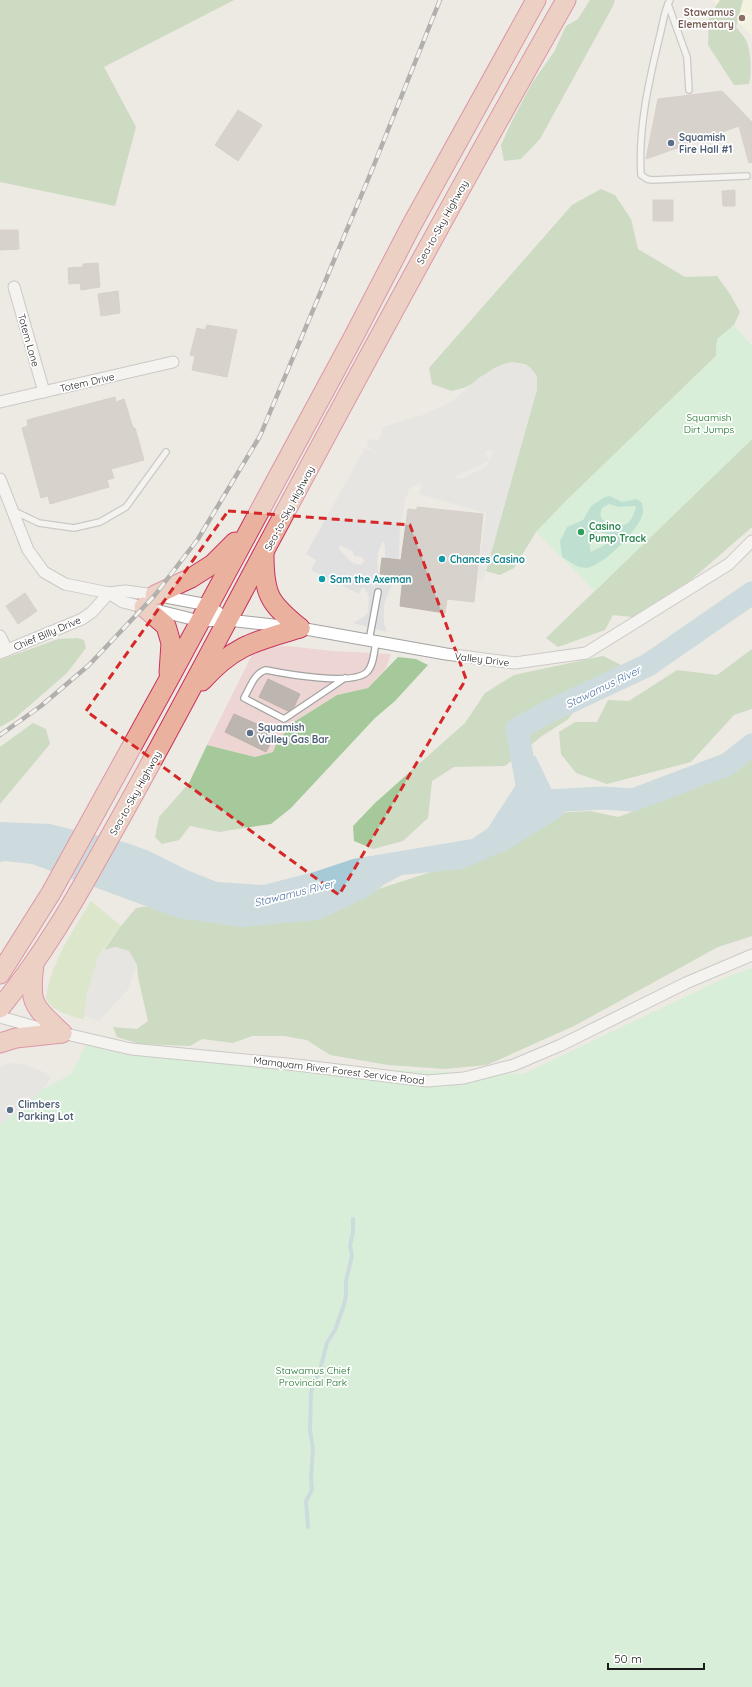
<svg xmlns="http://www.w3.org/2000/svg" width="752" height="1687" viewBox="0 0 752 1687" font-family="Quicksand,sans-serif">
  <style>
    .commercial { fill: #edd5d3 }
    .education { fill: #fbfcdd }
    .grass { fill: #c5e3ac }
    .forest { fill: #a6c99b }
    .park { fill: #c2f4c9 }
    .pitch { fill: #87d6bb; fill-rule: evenodd }
    .parking { fill: #e0e0e0; fill-rule: evenodd }
    .water { fill: #a6cad7 }
    .lines { fill: none; stroke-linecap: round; stroke-linejoin: round }
    .stream { stroke: #a6cad7; stroke-width: 4 }
    .river { stroke: #a6cad7; stroke-width: 23 }
    .building { fill: #bdb6b0; stroke: #bdb2a7 }
    .service-casing { stroke: #a3a3a3; stroke-width: 8 }
    .minor-casing { stroke: #a3a3a3; stroke-width: 13 }
    .trunk-casing { stroke: #c9325f; stroke-width: 21 }
    .service { stroke: #fff; stroke-width: 5.5 }
    .minor { stroke: #fff; stroke-width: 11 }
    .trunk { stroke: #eab29e; stroke-width: 19 }
    .rail-casing { stroke: #6a6a6a; stroke-width: 4.5 }
    .rail { stroke: #fff; stroke-width: 3; stroke-dasharray: 9; stroke-linecap: butt }
    .marked { fill: none; stroke: #d62828; stroke-width: 3; stroke-dasharray: 8 5; stroke-linejoin: round }
    .education-dot { fill: #8d6e63; stroke: #fff; stroke-width: 1.5 }
    .service-dot { fill: #5c6f8a; stroke: #fff; stroke-width: 1.5 }
    .leisure-dot { fill: #2e9e5b; stroke: #fff; stroke-width: 1.5 }
    .culture-dot { fill: #0f9aa8; stroke: #fff; stroke-width: 1.5 }
    .labels { text-anchor: middle; stroke-width: 3.5; stroke-linejoin: round; paint-order: stroke }
    .education-label { font-size: 10px; font-weight: bold; fill: #785e54; stroke: #fff; text-anchor: end }
    .service-label { font-size: 10px; font-weight: bold; fill: #4e5e75; stroke: #fff; text-anchor: start }
    .street-label { font-size: 10px; fill: #1c1c1c; stroke: #fff }
    .park-label { font-size: 10px; fill: #147120; stroke: #fff }
    .leisure-label { font-size: 10px; font-weight: bold; fill: #27864d; stroke: #fff; text-anchor: start }
    .culture-label { font-size: 10px; font-weight: bold; fill: #0d838f; stroke: #fff; text-anchor: start }
    .water-label { font-size: 11px; font-style: italic; fill: #5177a4; stroke: #fff }
  </style>
  <rect width="100%" height="100%" fill="#edeae3"/>
  <polygon class="commercial" points="287,646 333,651 391,654 386,668 368,688 337,695 294,722 277,742 273,752 256,757 207,745 254,651 271,647"/>
  <polygon class="education" points="714,0 752,0 752,35 713,1"/>
  <path class="grass" d="M91 901 121 926 99 955 87 994 84 1019H81C69 1015 51 1011 46 998 52 960 72 933 91 901Z"/>
  <g class="forest">
    <polygon points="0,0 234,0 104,67 136,127 115,206 0,182"/>
    <polygon points="590,0 615,0 613,6 540,139 521,159 504,161 501,145 512,121 532,83 554,52 566,26 578,19"/>
    <path d="M720 0H743L736 27C739 31 743 35 746 40 751 51 752 73 749 84L734 85 708 45 709 17Z"/>
    <path d="M601 189 615 195 631 219 638 249 685 277 717 276 730 294 740 312 734 325 717 340 716 356 567 500 536 532 514 568 500 575 486 571 537 389 527 365C501 357 490 372 470 385 465 388 458 389 452 391L432 384 429 368 572 205Z"/>
    <polygon points="752,439 752,527 691,580 632,617 613,615 605,630 558,647 546,638"/>
    <polygon points="77,638 84,640 86,648 67,673 14,719 0,727 0,660 58,639"/>
    <polygon points="752,649 752,709 734,715 691,762 607,784 576,773 561,754 559,732 575,722 597,722 608,700 629,701 677,670 717,675"/>
    <polygon points="603,656 623,666 613,681 589,694 567,720 542,736 505,766 454,767 432,781 428,818 403,841 373,849 354,841 353,826 375,803 465,723 485,693 514,675"/>
    <polygon points="398,657 416,659 428,665 395,701 375,718 291,808 271,824 219,832 190,826 179,840 162,844 155,837 159,817 189,783 207,745 255,757 273,752 277,742 294,722 337,695 368,688"/>
    <polygon points="33,723 46,729 50,744 0,804 0,747"/>
    <polygon points="752,747 752,936 718,947 574,1026 487,1065 445,1069 388,1065 330,1055 307,1040 284,1036 252,1036 233,1043 202,1039 190,1046 140,1044 117,1037 113,1027 137,1029 148,1021 138,977 137,965 116,947 104,950 121,926 136,908 155,905 363,894 474,858 554,813 590,811 618,817 653,804"/>
  </g>
  <g class="park">
    <polygon points="734,325 752,346 752,439 595,591 536,532 567,500 716,356 717,339"/>
    <polygon points="752,968 752,1687 0,1687 0,1112 71,1074 81,1056 80,1054 89,1042 366,1069 523,1074 729,976"/>
  </g>
  <path class="pitch" d="M610 496 622 502 637 499 642 503C643 507 644 512 642 516 637 531 604 565 587 568 578 569 569 561 562 557L560 541 567 527 583 520 591 506 605 497ZM609 504 619 507 635 506 636 508C634 513 632 521 626 524 620 528 603 524 601 517 600 515 601 511 602 508ZM598 531 607 534 610 542 591 552C588 546 592 535 598 531Z"/>
  <g class="parking">
    <path d="M512 362 530 367 537 376V389L483 581 477 578 486 513 419 494 422 484 419 483 409 489 405 500 400 525 399 557 395 578 384 604V624L387 632 353 623 365 616 368 612 369 597 365 588H362L359 594 311 570 316 560 306 554 365 448 375 453V452L366 446 370 438 377 441 380 437 383 427 422 415 445 405 456 398 480 377 504 364ZM490 449 493 450V452L487 466 461 479 455 478 456 476 489 461 485 452ZM383 541 385 547V557L382 576 380 578 378 572 377 561 379 549ZM340 545 353 551 354 556 363 557 364 562 361 565 356 564 349 560 339 549Z"/>
    <polygon points="116,947 129,951 137,965 128,989 99,1021 84,1016 87,994 99,954 104,950"/>
    <polygon points="9,1063 26,1065 44,1072 51,1078 38,1094 0,1125 0,1067"/>
  </g>
  <polygon class="water" points="535,755 564,815 507,850 463,869 402,875 385,884 368,897 319,920 241,927 178,918 32,864 5,861 0,862 0,822 50,824 127,843 149,851 187,870 217,882 263,885 314,872 353,859 472,839 488,828"/>
  <g class="lines">
    <polyline class="stream" points="308,1527 306,1501 312,1490 311,1478 313,1449 310,1430 311,1393 314,1382 320,1370 327,1343 335,1330 343,1308 346,1296 346,1281 352,1256 350,1245 353,1232 353,1219"/>
    <g class="river">
      <polyline points="530,801 517,729 548,712 648,665 752,593"/>
      <polyline points="528,811 547,801 603,798 633,800 728,764 752,745"/>
    </g>
  </g>
  <g class="building">
    <polygon points="722,91 752,122 752,162 749,163 739,126 646,159 658,99"/>
    <polygon points="238,110 262,125 238,161 215,145"/>
    <polygon points="735,190 735,206 723,206 722,191"/>
    <rect x="653" y="200" width="20" height="21"/>
    <polygon points="0,230 18,230 19,249 0,250"/>
    <polygon points="98,263 100,287 81,290 80,283 69,284 68,268 83,267 83,264"/>
    <polygon points="118,291 120,313 101,316 98,294"/>
    <polygon points="207,325 237,330 227,377 192,370 195,356 190,355 197,328 205,330"/>
    <polygon points="115,397 116,402 124,399 133,428 135,428 144,460 111,469 114,478 107,480 109,487 50,504 48,496 41,498 22,428 28,426 27,420"/>
    <polygon points="417,507 483,514 474,602 447,599 445,613 400,606 403,576 380,574 382,558 401,560 408,509 417,510"/>
    <polygon points="25,593 37,611 18,624 6,606"/>
    <polygon points="268,679 300,694 294,707 288,711 259,697"/>
    <polygon points="234,714 259,725 258,727 275,735 266,752 225,732"/>
  </g>
  <g class="lines">
    <g class="service-casing">
      <g id="service">
        <path d="M670 0C664 10 663 24 660 35 649 80 638 128 641 175L647 179 652 180 747 176"/>
        <polyline points="668,4 687,57 689,90"/>
        <polyline points="14,511 39,523 74,528 100,522 126,507 166,452"/>
        <polyline points="369,641 378,592"/>
        <path d="M345 678 284 719 244 698C250 688 254 673 266 670 286 674 353 686 367 672 374 665 374 651 376 642"/>
      </g>
    </g>
    <g class="minor-casing">
      <g id="minor">
        <polyline points="14,287 44,392"/>
        <polyline points="0,402 173,362"/>
        <polyline points="0,479 28,550 44,572 65,584 109,593 125,591 155,595 208,605 228,620 300,628 446,654 515,663 586,653 729,564 752,541"/>
        <polyline points="109,593 123,602 200,621 228,620"/>
        <polyline points="0,636 7,650"/>
        <polyline points="0,653 82,619 92,612 109,593"/>
        <polyline points="0,1017 36,1027 131,1049 297,1065 427,1081 464,1078 514,1065 561,1045 686,983 752,955"/>
      </g>
    </g>
    <g class="trunk-casing">
      <g id="trunk">
        <path d="M264 554C264 595 269 603 300 628"/>
        <polyline points="155,595 191,578 213,564 235,542"/>
        <polyline points="144,607 166,626 171,643 169,673"/>
        <path d="M202 681C234 645 256 641 300 628"/>
        <path d="M34 964C29 1005 33 1005 62 1033"/>
        <polyline points="0,974 51,893 169,679 354,336 410,228 536,0"/>
        <path d="M0 1008C42 957 75 900 107 842 148 770 187 696 226 623 337 414 449 206 566 0"/>
        <polyline points="0,1043 16,1038 62,1033"/>
      </g>
    </g>
    <use href="#service" class="service"/>
    <use href="#minor" class="minor"/>
    <use href="#trunk" class="trunk"/>
    <g class="rail-casing">
      <polyline id="rail" points="0,735 41,706 89,665 155,595 198,539 260,436 372,170 440,0"/>
    </g>
    <use href="#rail" class="rail"/>
  </g>
  <path d="M0 0H752V1687H0ZM228 511 410 525 466 679 339 895 86 711Z" fill="#edeae3" fill-opacity=".55" fill-rule="evenodd"/>
  <path class="marked" d="M228 511 410 525 466 679 339 895 86 711Z"/>
  <circle class="education-dot" cx="742" cy="18" r="4"/>
  <g class="service-dot">
    <circle cx="671" cy="143" r="4"/>
    <circle cx="250" cy="733" r="4"/>
    <circle cx="10" cy="1110" r="4"/>
  </g>
  <circle class="leisure-dot" cx="581" cy="532" r="4"/>
  <g class="culture-dot">
    <circle cx="442" cy="559" r="4"/>
    <circle cx="322" cy="579" r="4"/>
  </g>
  <g class="labels">
    <g class="education-label">
      <text x="734" y="16">Stawamus<tspan x="734" dy="12">Elementary</tspan></text>
    </g>
    <g class="service-label">
      <text x="679" y="141">Squamish<tspan x="679" dy="12">Fire Hall #1</tspan></text>
      <text x="258" y="731">Squamish<tspan x="258" dy="12">Valley Gas Bar</tspan></text>
      <text x="18" y="1108">Climbers<tspan x="18" dy="12">Parking Lot</tspan></text>
    </g>
    <g class="street-label">
      <text transform="translate(442 222) rotate(-61)" y="4">Sea-to-Sky Highway</text>
      <text transform="translate(29 340) rotate(74)" y="4">Totem Lane</text>
      <text transform="translate(87 382) rotate(-13)" y="4">Totem Drive</text>
      <text transform="translate(289 508) rotate(-62)" y="4">Sea-to-Sky Highway</text>
      <text transform="translate(47 633) rotate(-23)" y="4">Chief Billy Drive</text>
      <text transform="translate(482 659) rotate(7)" y="4">Valley Drive</text>
      <text transform="translate(135 793) rotate(-61)" y="4">Sea-to-Sky Highway</text>
      <text transform="translate(339 1070) rotate(7)" y="4">Mamquam River Forest Service Road</text>
    </g>
    <g class="park-label">
      <text x="709" y="421">Squamish<tspan x="709" dy="12">Dirt Jumps</tspan></text>
      <text x="313" y="1374">Stawamus Chief<tspan x="313" dy="12">Provincial Park</tspan></text>
    </g>
    <g class="leisure-label">
      <text x="589" y="530">Casino<tspan x="589" dy="12">Pump Track</tspan></text>
    </g>
    <g class="culture-label">
      <text x="450" y="563">Chances Casino</text>
      <text x="330" y="583">Sam the Axeman</text>
    </g>
    <g class="water-label">
      <text transform="translate(603 687) rotate(-26)" y="4">Stawamus River</text>
      <text transform="translate(294 893) rotate(-14)" y="4">Stawamus River</text>
    </g>
  </g>
  <path d="M608 1663v6h96v-6" fill="none" stroke="#1c1c1c" stroke-width="2"/>
  <text x="614" y="1663" font-size="12" fill="#1c1c1c" stroke="#ffffff" stroke-width="3" paint-order="stroke">50 m</text>
</svg>
